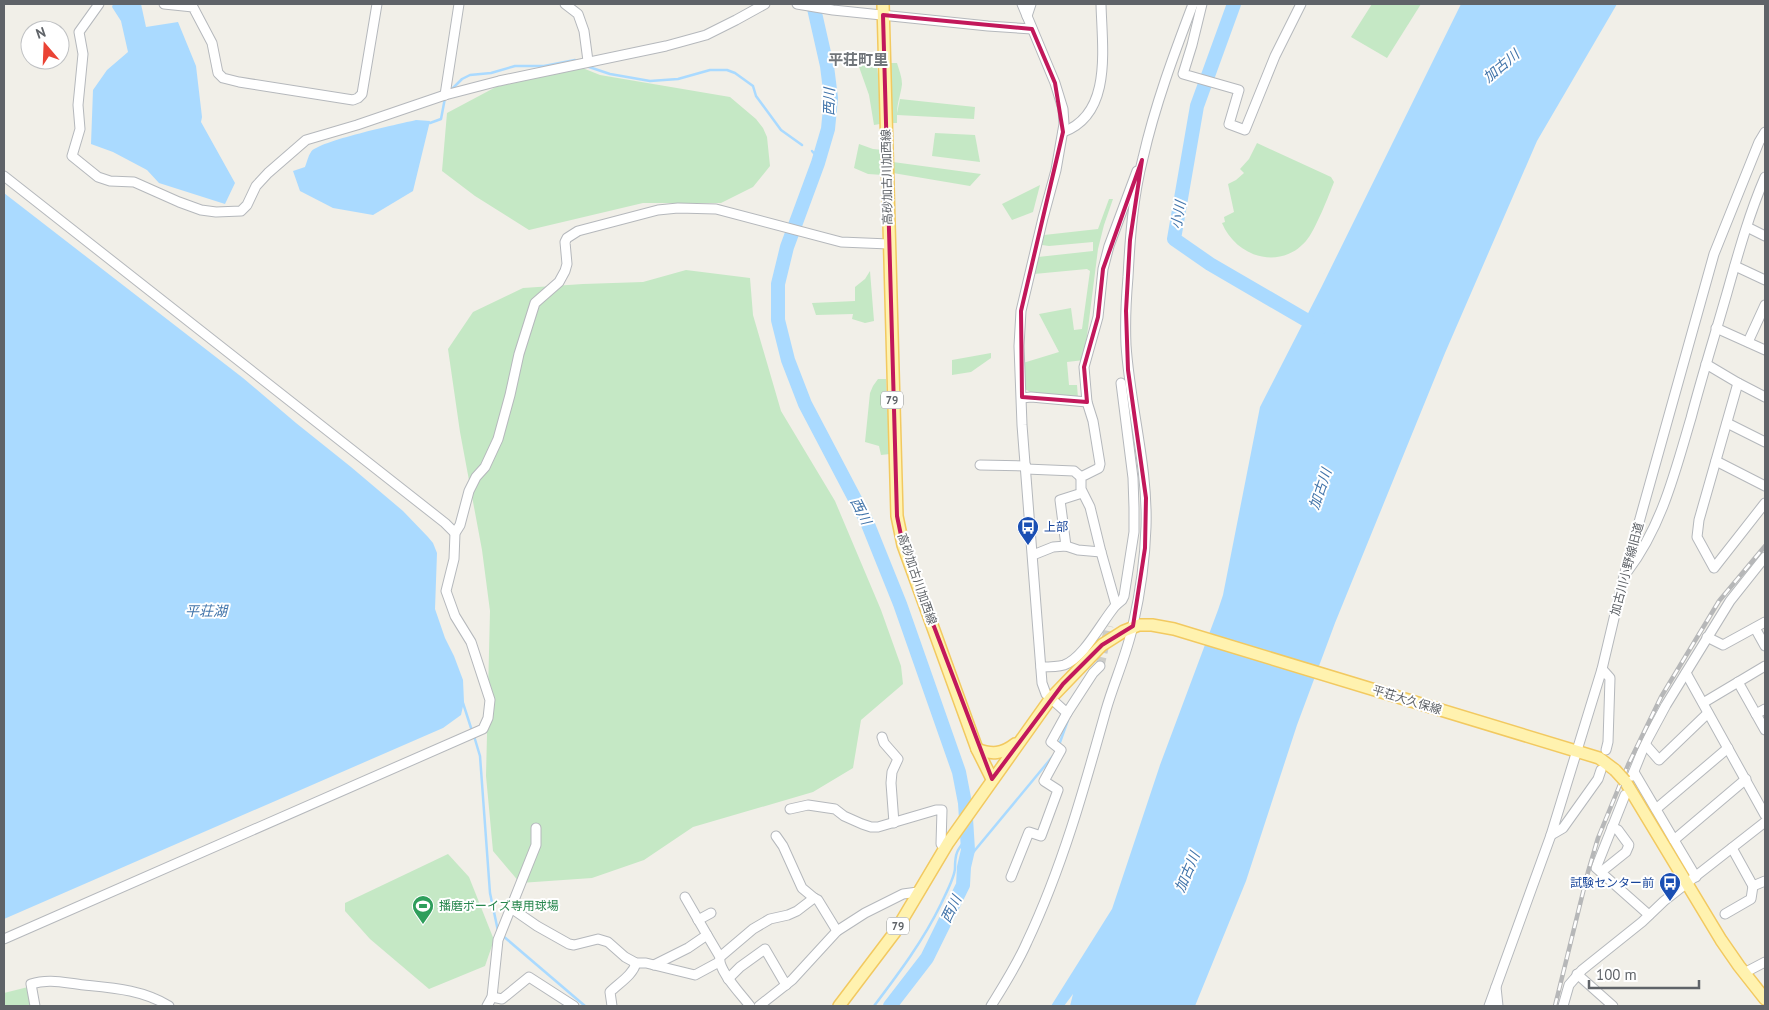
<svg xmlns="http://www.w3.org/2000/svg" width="1769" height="1010" viewBox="0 0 1769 1010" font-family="'PT Sans','Noto Sans JP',sans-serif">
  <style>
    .green { fill: #c5e8c5 }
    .water { fill: #aadaff }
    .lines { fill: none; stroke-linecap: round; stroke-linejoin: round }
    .stream { stroke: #aadaff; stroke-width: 2.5 }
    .river { stroke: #aadaff; stroke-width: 14 }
    .minor-tunnel { stroke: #ccccc8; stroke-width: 9; stroke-dasharray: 9 4.5; stroke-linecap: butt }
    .minor-casing { stroke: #b5b8bc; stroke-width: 11 }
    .major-casing { stroke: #f2c960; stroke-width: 14 }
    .minor { stroke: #fff; stroke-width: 9 }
    .major { stroke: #fff2af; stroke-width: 11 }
    .rail-casing { stroke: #b6b7b8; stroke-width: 4.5 }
    .rail { stroke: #fff; stroke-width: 2.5; stroke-dasharray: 8; stroke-linecap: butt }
    .major-bridge-casing { stroke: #f2c960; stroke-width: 14; stroke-linecap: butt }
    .major-bridge { stroke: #fff2af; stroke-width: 11 }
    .marked { fill: none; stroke: #c2185b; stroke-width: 4; stroke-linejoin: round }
    .labels { text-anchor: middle; stroke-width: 4; stroke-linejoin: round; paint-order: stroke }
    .shield { fill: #fff; stroke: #8f9295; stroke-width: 1 }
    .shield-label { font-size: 11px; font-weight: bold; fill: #5f6368 }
    .street-label { font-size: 12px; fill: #5f6368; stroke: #fff }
    .transit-label { font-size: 12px; fill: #164399; stroke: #fff; text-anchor: start }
    .leisure-label { font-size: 12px; fill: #27864d; stroke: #fff; text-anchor: start }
    .water-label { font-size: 14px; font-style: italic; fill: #4174aa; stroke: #fff }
    .quarter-label { font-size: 15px; font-weight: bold; fill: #70757a; stroke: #fff }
  </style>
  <rect width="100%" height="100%" fill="#f1efe8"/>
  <g class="green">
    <polygon points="1372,4 1421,4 1387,58 1351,37"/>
    <path d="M889 63H897C899 70 902 77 902 84 901 94 897 103 897 113L900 99 975 107 974 119 897 115V123H891Z"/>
    <polygon points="858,64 877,65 880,95 880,124 874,125 869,95"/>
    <polygon points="580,67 600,75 730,97 756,119 763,128 767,137 770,166 753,187 721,203 643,203 529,230 475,196 442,171 447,113 509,80"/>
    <polygon points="935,133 975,135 980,162 932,156"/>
    <path d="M1257 143 1331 177 1334 182C1329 195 1315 231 1306 241 1280 271 1236 257 1222 223L1225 222 1224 217 1234 212 1228 184 1236 180 1244 173 1240 169 1249 159Z"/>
    <polygon points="859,144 873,149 883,150 883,175 868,174 854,168"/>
    <polygon points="893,162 981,174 970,186 893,173"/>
    <polygon points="1040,185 1033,212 1012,220 1002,204"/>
    <polygon points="1109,199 1113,199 1104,225 1098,249 1084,360 1067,362 1069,385 1077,385 1078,398 1033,394 1025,389 1023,363 1059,352 1039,314 1071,308 1074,330 1082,329 1090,271 1087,269 1034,274 1038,257 1093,251 1093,242 1049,246 1042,245 1044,235 1098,229"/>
    <polygon points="686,270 750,278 753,315 781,411 835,501 881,610 901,666 903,684 861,720 853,768 813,792 693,827 644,860 592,878 520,883 493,851 486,776 490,611 482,550 460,432 448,349 473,312 523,288 583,284 643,282"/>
    <polygon points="870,271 874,321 865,323 852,319 853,314 816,315 812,303 855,301 855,287 865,279"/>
    <polygon points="991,353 991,358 971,372 952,375 952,360"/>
    <polygon points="878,379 886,379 890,454 881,455 879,446 865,442 870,393 873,386"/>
    <polygon points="448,854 469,877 494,940 485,966 429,989 370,939 345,911 345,903"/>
    <polygon points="28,987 30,1006 4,1006 4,993"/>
  </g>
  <g class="water">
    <polygon points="113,4 141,4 146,27 178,22 196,66 202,117 201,122 235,183 225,204 159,183 147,170 113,152 91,144 93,90 107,70 128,52 121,21 112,7"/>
    <polygon points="1461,4 1617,4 1537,141 1445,353 1335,623 1297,725 1246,881 1195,1006 1070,1006 1073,994 1064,1006 1051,1006 1112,909 1160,765 1218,610 1223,595 1260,407 1322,286"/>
    <path d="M416 120 430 121 413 191 373 215 333 208 300 191 293 171 305 167C307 162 308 156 311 152 318 141 399 124 416 120Z"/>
    <polygon points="4,193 243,378 296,423 351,467 403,511 428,537 433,543 437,553 435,609 445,638 454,656 463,680 464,702 461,715 443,728 4,919"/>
  </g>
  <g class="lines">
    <g class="stream">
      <polyline points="586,66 610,74 650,81 678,79 710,70 727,70 735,73 753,86 756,96 781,130 802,145"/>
      <polyline points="450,91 462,79 470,75 491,73 515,66 544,66 575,60 576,62"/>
      <polyline points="430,123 441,119 445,98"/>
      <polyline points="812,151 819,159"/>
      <polyline points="463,703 472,731"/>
      <polyline points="474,736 480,756 490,893 498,931"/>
      <polyline points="1059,745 1068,720"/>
      <polyline points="966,861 1053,756"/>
      <polyline points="503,936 585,1006"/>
      <path d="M874 1006C899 973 923 941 941 904 945 895 955 877 955 868 955 853 957 850 967 838"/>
    </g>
    <g class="river">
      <polyline points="813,4 827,66 831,98 828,129 818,163 787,247 778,284 778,320 788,360 805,404 867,522 900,604 959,772 965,803 968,850 964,867 963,885 927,958 890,1006"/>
      <polyline points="1234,4 1197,106 1174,239 1210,264 1320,328"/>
    </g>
    <polyline class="minor-tunnel" points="1100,666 1109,626"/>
    <g class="minor-casing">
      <g id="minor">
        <polyline points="99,4 79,32 83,54 78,105 80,129 72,156 98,177 110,181 134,182 179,202 201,210 216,212 241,211 247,205 256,186 268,173 306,140 357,125 445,95 499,81 666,46 706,35 736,20 765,4"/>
        <polyline points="164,4 193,7 212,43 218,73 223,78 239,82 353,100 358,98 362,94 377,4"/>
        <polyline points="565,4 578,14 584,31 588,61"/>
        <polyline points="797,4 833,10 988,26 1032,29"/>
        <polyline points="1202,4 1192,45 1183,74 1239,90 1229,124 1245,130 1275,56 1301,4"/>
        <polyline points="1027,16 1031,4"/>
        <polyline points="445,95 459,4"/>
        <path d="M1063 132C1113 114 1102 47 1101 4"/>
        <polyline points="4,176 445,523 455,533"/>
        <polyline points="1747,227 1765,236"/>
        <polyline points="1735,266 1765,280"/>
        <polyline points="1716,328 1765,350"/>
        <polyline points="1748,342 1765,305"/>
        <polyline points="1706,364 1738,383 1765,397"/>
        <polyline points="1738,383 1699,520 1697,537 1714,568 1765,503"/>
        <polyline points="1022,398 1031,397 1087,402"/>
        <polyline points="1727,423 1765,442"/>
        <polyline points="1716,461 1765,486"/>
        <polyline points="980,465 1026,466"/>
        <polyline points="1026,469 1074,471 1081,477"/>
        <polyline points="1066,546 1060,500 1082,493"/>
        <polyline points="1033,555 1053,547 1066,546 1078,550 1101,552"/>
        <path d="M1627 572C1662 526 1675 472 1691 418 1702 376 1715 335 1727 293 1738 254 1749 214 1765 177"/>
        <polyline points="1116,605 1122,600 1124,596 1134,532 1134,508 1133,478 1121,383"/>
        <polyline points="1755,628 1765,646"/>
        <polyline points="1707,637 1723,645 1765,622"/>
        <path d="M1041 667C1049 667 1057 667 1064 665 1084 658 1102 621 1116 605L1101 552 1090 507 1081 489V477L1099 468 1100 464 1093 421 1087 402 1084 367 1098 317 1103 269 1109 246 1137 171"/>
        <polyline points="1602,669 1610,678 1608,742 1606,750"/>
        <polyline points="1686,673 1765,815"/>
        <polyline points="1738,682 1765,730"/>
        <polyline points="1703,703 1765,666"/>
        <polyline points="1067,713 1093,673 1100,666"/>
        <polyline points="1756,714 1765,709"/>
        <polyline points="882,737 884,743 898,759 892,772 891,783 894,823"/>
        <polyline points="1645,744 1659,760 1708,713"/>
        <polyline points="1634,772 1674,840 1746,779"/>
        <polyline points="1632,776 1645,744 1666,705 1730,601 1765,557"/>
        <polyline points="1625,795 1596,868 1649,915"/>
        <polyline points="790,809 808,805 835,809 844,816 862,824 871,827 878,827 936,810 942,810 941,844 945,848"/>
        <polyline points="1656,809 1728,748"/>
        <polyline points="1551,835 1563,828 1598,779 1601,770"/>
        <polyline points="776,836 783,846 802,888 814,898"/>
        <polyline points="1674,840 1696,877"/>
        <polyline points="1732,848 1753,886 1765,881"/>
        <polyline points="1601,872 1626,852 1629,845 1618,830 1612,827"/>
        <polyline points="1011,877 1029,832 1041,836 1058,790 1044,781 1061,750 1051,742 1067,713 1046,694 1042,683 1022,425 1019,346 1021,311 1043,218 1056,170 1064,124 1063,109 1055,83 1022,4"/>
        <polyline points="685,897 707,935"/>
        <polyline points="511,908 537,926 569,944 574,945 598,939 608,942 625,957 636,963 646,963 695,975 719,962"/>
        <polyline points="1725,914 1751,899 1753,886"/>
        <polyline points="698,920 711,913"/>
        <polyline points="4,939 483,729 488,718 490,700 471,642 455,616 446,591 454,559 455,533 460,525 469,491 476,477 485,467 498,439 510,395 519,354 535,303 559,282 565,271 567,264 565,242 567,238 578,231 658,210 678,208 716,209 841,242 889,244"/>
        <polyline points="720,957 753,929 770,919 788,915 797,911 814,898 818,900 837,931"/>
        <path d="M654 965 688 948 707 935 720 957C717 970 742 995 750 1006"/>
        <polyline points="1744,973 1765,962"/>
        <polyline points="1577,974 1613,1006"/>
        <polyline points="728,979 740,967 765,949 786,985"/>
        <polyline points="1496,987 1498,1006"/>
        <polyline points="492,997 502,999 529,977 574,1006"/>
        <path d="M35 1006 31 984C49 978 65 983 84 985 114 988 143 990 169 1006"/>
        <polyline points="487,1006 492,997 498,940 536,845 536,828"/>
        <path d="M612 1006 610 992C619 983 633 975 636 963"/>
        <polyline points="759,1006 792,980 837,931 865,913 903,894 918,892"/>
        <path d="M991 1006C1004 985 1017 965 1027 942 1062 868 1084 789 1106 710 1114 682 1127 654 1133 625 1140 594 1145 559 1146 527 1148 466 1130 406 1126 345 1125 322 1126 300 1128 277 1130 238 1133 196 1143 158 1155 105 1174 54 1193 4"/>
        <polyline points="1489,1006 1551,835 1602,669 1624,576 1714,254 1759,142 1765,132"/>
        <polyline points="1563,1006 1569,985 1582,970 1642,922 1664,901 1765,822"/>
      </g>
    </g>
    <g class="major-casing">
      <g id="major">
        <polyline points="883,4 897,516 903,545 977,749 992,779"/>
        <path d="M977 749C992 755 1002 754 1015 744"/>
        <polyline points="1625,781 1721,940 1739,966 1765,999"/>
        <polyline points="839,1006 895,932 948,843 1051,698 1102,645 1124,631 1139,625 1152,625 1174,629 1599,758 1615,770"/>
      </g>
    </g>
    <use href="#minor" class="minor"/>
    <use href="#major" class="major"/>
    <g class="rail-casing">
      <polyline id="rail" points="1555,1006 1588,872 1598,838 1628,765 1661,697 1719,601 1765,546"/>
    </g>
    <use href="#rail" class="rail"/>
    <g class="major-bridge-casing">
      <polyline id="major-bridge" points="1615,770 1625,781"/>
    </g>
    <use href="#major-bridge" class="major-bridge"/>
  </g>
  <path class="marked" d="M883 15 1032 29 1055 83 1063 132 1021 311 1022 397 1087 402 1084 367 1098 317 1103 269 1142 160 1130 240 1126 311 1128 370 1146 498 1145 548 1133 626 1102 645 1063 684 992 779 903 545 897 516Z"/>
  <defs>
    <g id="bus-pin" transform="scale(1.125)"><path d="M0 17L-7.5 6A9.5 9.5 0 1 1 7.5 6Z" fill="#1a4fb4" stroke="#fff"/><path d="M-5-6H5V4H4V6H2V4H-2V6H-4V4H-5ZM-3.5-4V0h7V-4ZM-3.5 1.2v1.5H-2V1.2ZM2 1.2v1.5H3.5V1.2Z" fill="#fff"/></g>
    <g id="stadium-pin" transform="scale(1.125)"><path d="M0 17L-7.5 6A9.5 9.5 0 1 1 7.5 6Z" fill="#2e9e5b" stroke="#fff"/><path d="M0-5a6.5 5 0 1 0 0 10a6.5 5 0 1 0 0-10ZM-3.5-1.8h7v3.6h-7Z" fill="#fff"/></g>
  </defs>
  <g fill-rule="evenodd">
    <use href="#bus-pin" x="1028" y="527"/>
    <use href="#bus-pin" x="1670" y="883"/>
    <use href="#stadium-pin" x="423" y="906"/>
  </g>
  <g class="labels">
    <g class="shield">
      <rect x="881" y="391.5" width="22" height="17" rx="4"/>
      <rect x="887" y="917.5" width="22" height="17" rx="4"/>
    </g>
    <g class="shield-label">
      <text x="892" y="404">79</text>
      <text x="898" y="930">79</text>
    </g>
    <g class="street-label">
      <text transform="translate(887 177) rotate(-91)" y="4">高砂加古川加西線</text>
      <text transform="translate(1627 569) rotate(-75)" y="4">加古川小野線旧道</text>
      <text transform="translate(917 579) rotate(71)" y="4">高砂加古川加西線</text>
      <text transform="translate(1407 700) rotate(17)" y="4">平荘大久保線</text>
    </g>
    <g class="transit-label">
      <text x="1044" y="531">上部</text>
      <text x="1654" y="887" text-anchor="end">試験センター前</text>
    </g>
    <g class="leisure-label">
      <text x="439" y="910">播磨ボーイズ専用球場</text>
    </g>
    <g class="water-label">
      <text transform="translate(1501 66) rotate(-40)" y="5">加古川</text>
      <text transform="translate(829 102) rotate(-89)" y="5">西川</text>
      <text transform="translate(1178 215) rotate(-80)" y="5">小川</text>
      <text transform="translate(1320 489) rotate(-71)" y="5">加古川</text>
      <text transform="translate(861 511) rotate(63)" y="5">西川</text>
      <text x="206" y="616">平荘湖</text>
      <text transform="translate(1187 872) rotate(-67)" y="5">加古川</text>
      <text transform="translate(951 909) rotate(-64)" y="5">西川</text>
    </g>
    <g class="quarter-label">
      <text x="858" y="65">平荘町里</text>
    </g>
  </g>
  <rect width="1769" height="1010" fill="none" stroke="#5f6368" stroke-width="10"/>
  <g transform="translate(45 45) rotate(341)"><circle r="24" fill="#ffffff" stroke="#bfc1c3"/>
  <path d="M0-4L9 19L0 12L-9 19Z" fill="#ea4335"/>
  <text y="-8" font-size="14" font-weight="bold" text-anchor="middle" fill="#5f6368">N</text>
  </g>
  <path d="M1589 980v8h110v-8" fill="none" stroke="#5f6368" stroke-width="2.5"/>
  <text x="1596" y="980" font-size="15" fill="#5f6368" stroke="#ffffff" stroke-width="4" paint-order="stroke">100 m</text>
</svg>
